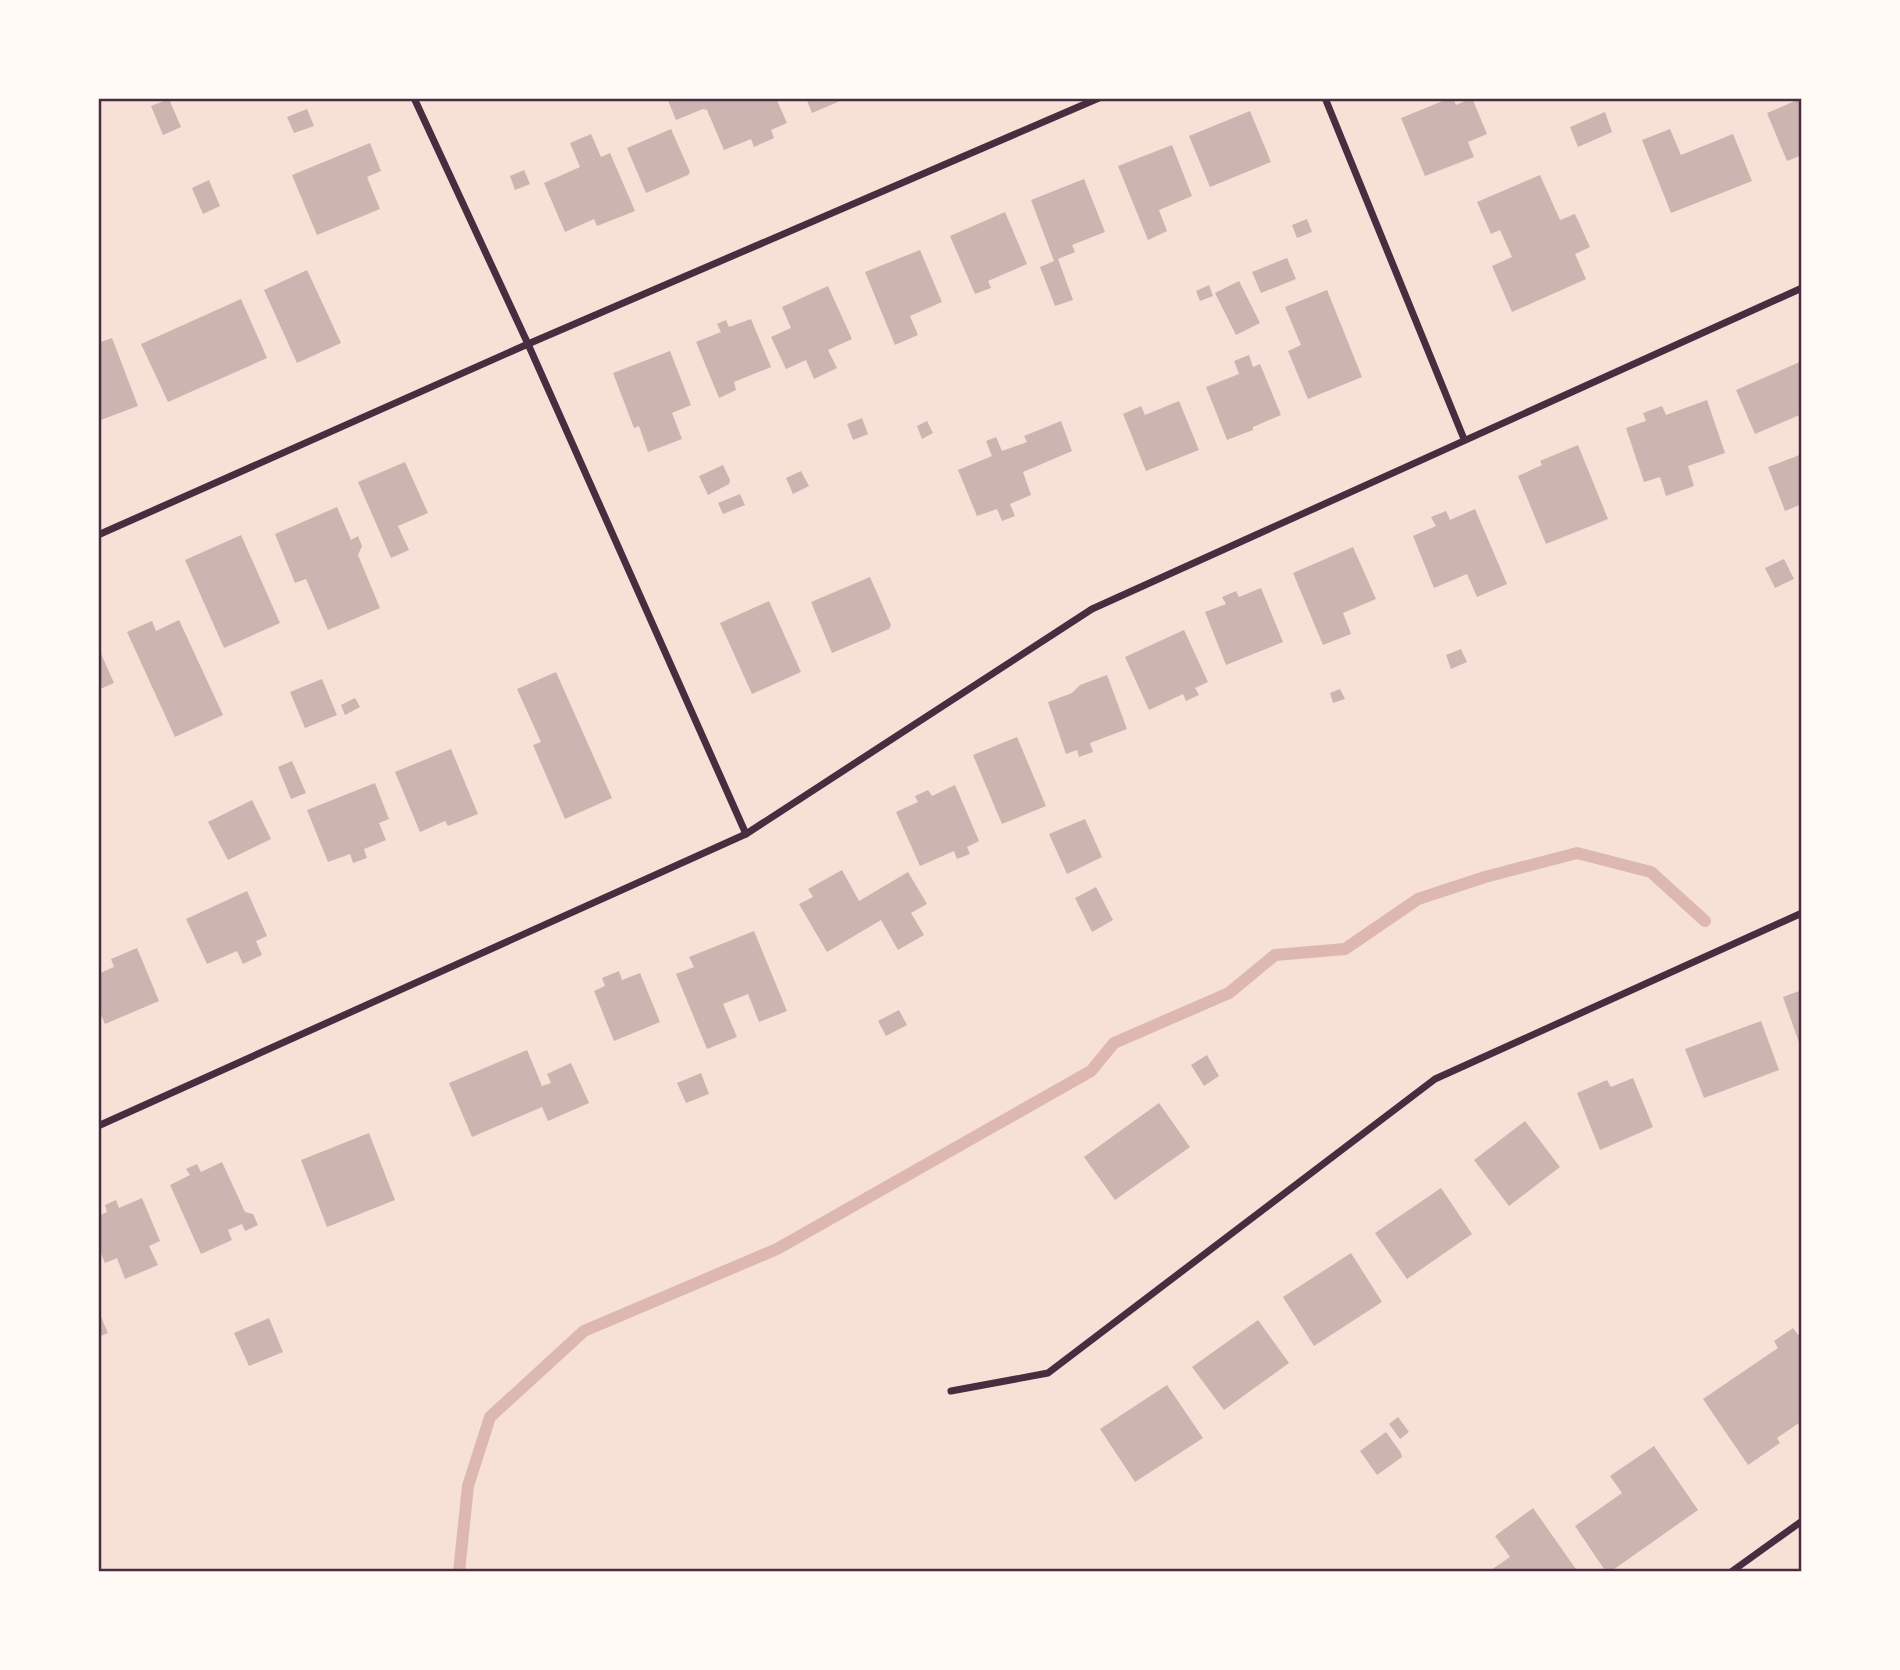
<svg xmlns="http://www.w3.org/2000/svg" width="1900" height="1670" viewBox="0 0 1900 1670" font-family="Figtree,sans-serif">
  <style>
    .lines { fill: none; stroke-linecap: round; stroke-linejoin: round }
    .stream { stroke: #dcb8b0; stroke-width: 12 }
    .building { fill: #ccb4b1 }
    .minor { stroke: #4a2c40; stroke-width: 7 }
    .neatline { fill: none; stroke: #4a2c40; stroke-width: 2.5 }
  </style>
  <rect width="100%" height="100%" fill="#f7e1d7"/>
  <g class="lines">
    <polyline class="stream" points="459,1572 468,1486 490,1417 584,1331 777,1249 1091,1071 1114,1043 1229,993 1275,955 1345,949 1418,899 1485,877 1577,853 1651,872 1705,921"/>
  </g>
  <g class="building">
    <polygon points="667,98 776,98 787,123 771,130 774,138 754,147 751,139 724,150 707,110 703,109 676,120"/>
    <polygon points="806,98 847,98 812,113"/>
    <polygon points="1450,98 1453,98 1456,105 1472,98 1487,134 1468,142 1474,157 1425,176 1401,118"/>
    <polygon points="1802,98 1802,155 1787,161 1767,113"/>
    <polygon points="169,99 181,127 163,135 151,106"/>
    <polygon points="307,109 314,126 294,133 287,117"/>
    <polygon points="1250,111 1271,162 1210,187 1189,136"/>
    <polygon points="1605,112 1612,132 1578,147 1570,127"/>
    <polygon points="671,129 690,172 688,175 646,193 627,148"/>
    <polygon points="1670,129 1681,155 1733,134 1752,181 1671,213 1642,140"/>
    <polygon points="591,134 601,157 610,153 635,211 597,226 594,219 565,232 544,183 580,167 570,143"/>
    <polygon points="370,143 381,171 367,177 380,209 317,235 292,175"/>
    <polygon points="1172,145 1192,196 1159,210 1167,231 1148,240 1118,166"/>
    <polygon points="524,170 530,184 515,190 510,176"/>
    <polygon points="1540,175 1560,220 1575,214 1590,247 1575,254 1586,279 1512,312 1492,266 1512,257 1500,230 1491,234 1477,202"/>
    <polygon points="1084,179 1105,232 1072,245 1075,252 1058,259 1073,300 1055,306 1040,267 1054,261 1031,200"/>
    <polygon points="209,180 220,206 203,214 192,188"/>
    <polygon points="1005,212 1027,264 988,281 991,288 975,294 950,236"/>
    <polygon points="1307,219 1312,232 1297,238 1292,225"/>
    <polygon points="920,250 942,302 910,316 918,335 895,345 865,272"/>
    <polygon points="1287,258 1296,279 1261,293 1252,272"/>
    <polygon points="307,270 341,343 297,363 264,290"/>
    <polygon points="1239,281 1260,323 1236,335 1215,293"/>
    <polygon points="1209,285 1213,296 1200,301 1196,291"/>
    <polygon points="828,286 852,339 828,350 837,368 814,379 806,360 786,369 771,337 791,328 782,307"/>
    <polygon points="1327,290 1362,377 1308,399 1288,351 1301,345 1285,307"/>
    <polygon points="241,299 267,358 168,402 141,344"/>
    <polygon points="751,319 771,367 734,382 736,390 719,398 696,342 721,332 717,324 726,320 729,327"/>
    <polygon points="112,338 138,406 98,421 98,343"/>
    <polygon points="670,351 691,405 672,413 682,439 648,452 639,426 634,428 613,373"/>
    <polygon points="1249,355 1253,367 1260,364 1281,415 1253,427 1253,430 1227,440 1206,387 1239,374 1234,361"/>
    <polygon points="1802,361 1802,414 1755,434 1736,390"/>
    <polygon points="1707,400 1725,453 1688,466 1694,486 1666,496 1660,477 1644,482 1626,428 1646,421 1643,413 1662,406 1666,415"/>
    <polygon points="1179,401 1199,450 1146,471 1123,414 1141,406 1145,415"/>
    <polygon points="862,418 868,434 853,440 847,424"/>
    <polygon points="927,421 933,433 922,439 917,426"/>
    <polygon points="1061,421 1072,451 1023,472 1031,495 1010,504 1015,516 1002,521 997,509 977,516 958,470 992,456 986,441 996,437 1002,451 1027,442 1024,436"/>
    <polygon points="1578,445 1608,519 1546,544 1518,476 1542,465 1540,461"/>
    <polygon points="1802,454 1802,504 1785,511 1768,467"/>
    <polygon points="405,462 428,513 398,526 409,550 391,558 358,482"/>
    <polygon points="723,465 730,480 729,484 708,495 699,476"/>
    <polygon points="801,471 809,486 793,494 786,478"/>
    <polygon points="740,494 745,505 723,514 718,503"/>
    <polygon points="337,507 351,540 358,536 362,546 358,555 380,608 328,630 306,579 295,583 275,534"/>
    <polygon points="1475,509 1507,584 1477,597 1467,574 1434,588 1413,536 1436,526 1431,517 1446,511 1450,520"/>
    <polygon points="241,535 280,623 224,648 185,560"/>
    <polygon points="1353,547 1376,599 1343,613 1351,634 1323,645 1293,573"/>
    <polygon points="1784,559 1794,579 1775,588 1765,568"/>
    <polygon points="870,577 891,625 889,629 832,653 811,602"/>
    <polygon points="1261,588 1283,642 1226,665 1205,612 1226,604 1222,597 1236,591 1239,597"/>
    <polygon points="769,601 801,672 752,694 720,623"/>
    <polygon points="179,620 223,715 175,737 127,632 152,621 156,631"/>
    <polygon points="1184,630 1208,682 1195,688 1199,695 1186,701 1183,694 1149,710 1125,657"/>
    <polygon points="98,647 114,683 98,690"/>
    <polygon points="1461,649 1467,662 1451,669 1446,655"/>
    <polygon points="556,672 612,798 565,819 533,745 541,742 517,689"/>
    <polygon points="1107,675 1127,729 1090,743 1093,752 1079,757 1077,750 1066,754 1048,702 1072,693 1080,685"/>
    <polygon points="322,679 337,715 305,728 290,692"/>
    <polygon points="1340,689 1345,699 1333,703 1330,693"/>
    <polygon points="355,698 360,707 345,715 341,705"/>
    <polygon points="1017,737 1046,806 1002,824 973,755"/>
    <polygon points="451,749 478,814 448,826 445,821 420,832 395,772"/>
    <polygon points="292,761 306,793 291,799 278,767"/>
    <polygon points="375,783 389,819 379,823 386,840 364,849 367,858 353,863 350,854 328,862 307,810"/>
    <polygon points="955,785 979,841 967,847 970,854 957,859 954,851 920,866 896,812 918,802 915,796 928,790 932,796"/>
    <polygon points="252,800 271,839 228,860 208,822"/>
    <polygon points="1085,819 1102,857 1067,874 1049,834"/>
    <polygon points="842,870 859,901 908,872 927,904 911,913 924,935 898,950 881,920 827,952 799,904 813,897 808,889"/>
    <polygon points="1096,887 1113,920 1092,932 1075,898"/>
    <polygon points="247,891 267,936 256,941 262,955 243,964 237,951 207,964 186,919"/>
    <polygon points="754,931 787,1011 759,1022 748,994 723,1004 737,1037 707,1049 676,974 694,967 689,957"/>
    <polygon points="137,948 159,1001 105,1024 98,1008 98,974 114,967 111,959"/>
    <polygon points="619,971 622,980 640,973 660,1022 614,1041 594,991 605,986 602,978"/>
    <polygon points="1802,990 1802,1051 1783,997"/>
    <polygon points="899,1010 907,1025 886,1036 878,1021"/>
    <polygon points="1761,1021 1779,1070 1704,1098 1685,1049"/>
    <polygon points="527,1050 542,1086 551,1083 547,1074 571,1063 589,1103 548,1121 542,1107 472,1137 449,1083"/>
    <polygon points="1207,1055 1219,1076 1204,1086 1191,1065"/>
    <polygon points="701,1073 709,1094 686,1103 677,1083"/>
    <polygon points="1633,1078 1653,1127 1600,1150 1577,1093 1607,1080 1611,1087"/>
    <polygon points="1159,1103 1190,1147 1115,1200 1084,1157"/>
    <polygon points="1525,1121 1560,1167 1509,1206 1474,1160"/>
    <polygon points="369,1133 395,1200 327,1227 301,1160"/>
    <polygon points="222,1162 245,1212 253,1214 258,1225 245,1231 242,1224 228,1230 232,1240 201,1254 170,1185 190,1175 186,1169 197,1164 201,1172"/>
    <polygon points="1441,1188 1472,1234 1407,1279 1375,1233"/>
    <polygon points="142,1198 160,1241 149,1246 158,1265 125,1279 117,1258 105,1263 98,1246 98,1216 107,1212 105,1205 116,1200 119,1208"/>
    <polygon points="1351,1253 1382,1302 1314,1346 1283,1297"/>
    <polygon points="98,1310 108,1333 98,1337"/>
    <polygon points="269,1318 283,1352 249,1366 234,1333"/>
    <polygon points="1258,1320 1289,1363 1224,1410 1192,1367"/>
    <polygon points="1793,1328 1798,1335 1802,1333 1802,1421 1777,1438 1780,1443 1748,1465 1703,1399 1778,1348 1774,1341"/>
    <polygon points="1167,1385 1203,1438 1135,1482 1100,1429"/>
    <polygon points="1398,1417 1409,1432 1400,1439 1389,1424"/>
    <polygon points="1386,1432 1401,1453 1402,1457 1377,1475 1360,1451"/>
    <polygon points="1654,1446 1698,1510 1610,1572 1606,1572 1575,1526 1622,1493 1610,1476"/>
    <polygon points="1533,1508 1578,1572 1488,1572 1510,1557 1495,1536"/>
  </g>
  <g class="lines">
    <g class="minor">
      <polyline points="414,98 528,344 746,834"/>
      <polyline points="1325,98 1464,439"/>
      <polyline points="98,535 528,344 1099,98"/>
      <polyline points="98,1126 746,834 1092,609 1802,288"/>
      <polyline points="951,1391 1048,1373 1435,1079 1802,913"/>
      <polyline points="1731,1572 1802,1521"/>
    </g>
  </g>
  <rect width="1900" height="1670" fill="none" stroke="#fffaf5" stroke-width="200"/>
  <rect x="100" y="100" width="1700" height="1470" class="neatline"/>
</svg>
